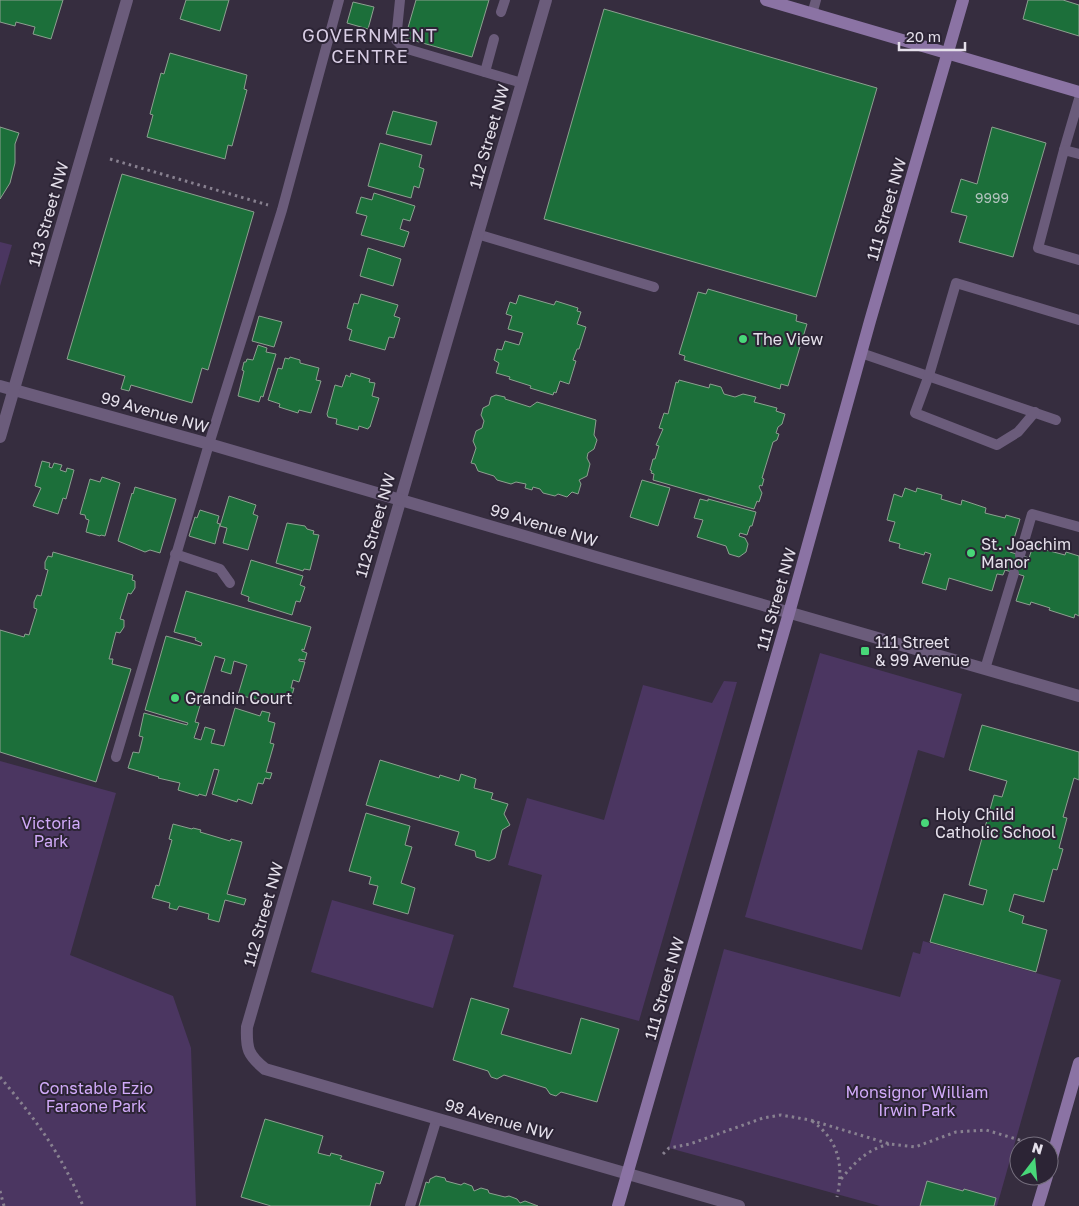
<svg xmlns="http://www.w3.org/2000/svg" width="1079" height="1206" viewBox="0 0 1079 1206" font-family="'Golos Text',sans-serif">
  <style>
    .green { fill: #4b3661 }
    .building { fill: #1c6f3a; stroke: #8ca090 }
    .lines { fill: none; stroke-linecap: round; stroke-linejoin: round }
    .path { stroke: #888190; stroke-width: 3; stroke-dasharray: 2.5 4; stroke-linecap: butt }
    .lane { stroke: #6b5c7b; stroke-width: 10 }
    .street { stroke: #6b5c7b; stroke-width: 12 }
    .secondary { stroke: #8b73a4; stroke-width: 12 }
    .poi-dot { fill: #48d779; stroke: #2c2435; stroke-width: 2 }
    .labels { text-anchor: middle; stroke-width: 4; stroke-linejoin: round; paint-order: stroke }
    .number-label { font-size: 14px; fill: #b3c4bf }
    .street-label { font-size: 16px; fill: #e5e0eb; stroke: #2c2435 }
    .poi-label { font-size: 16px; fill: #e5e0eb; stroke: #2c2435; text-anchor: start }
    .park-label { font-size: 16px; fill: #d1aaf9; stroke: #2c2435 }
    .neighbourhood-label { font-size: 18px; letter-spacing: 1px; fill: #d8cde4; stroke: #2c2435 }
  </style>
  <rect width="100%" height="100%" fill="#362d3f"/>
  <g class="green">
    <polygon points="0,242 12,245 0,286"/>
    <polygon points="820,653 962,694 944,758 918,750 862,950 745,917"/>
    <polygon points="724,681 737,682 639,1021 513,987 542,875 508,865 527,798 604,820 643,685 712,703"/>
    <polygon points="0,761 116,793 70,955 173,996 191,1048 196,1206 0,1206"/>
    <polygon points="332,900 454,935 433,1008 311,972"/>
    <polygon points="923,941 1061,980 997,1206 880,1206 669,1148 724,949 900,997 913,952 920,954"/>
  </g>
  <g class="building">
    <polygon points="0,0 63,0 51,39 33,34 35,27 16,22 15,26 0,22"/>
    <polygon points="186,0 229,0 220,31 180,19"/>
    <polygon points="416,0 489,0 472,57 405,38"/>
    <polygon points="1028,0 1063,0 1079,5 1079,36 1023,19"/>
    <polygon points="353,2 374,7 368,29 347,23"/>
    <polygon points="604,9 877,88 816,297 544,219"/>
    <polygon points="170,53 247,75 244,89 247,90 232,146 228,145 225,159 147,137 153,115 150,114 161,73 164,74"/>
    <polygon points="393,111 437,122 431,145 386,134"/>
    <polygon points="0,127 19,133 15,144 15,163 10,183 0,199"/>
    <polygon points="992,127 1046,143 1013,257 959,242 967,216 951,212 961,179 977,184"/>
    <polygon points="380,143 422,155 419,167 424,169 419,188 414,186 411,198 368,186"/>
    <polygon points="122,174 254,212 208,370 202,368 192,403 131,385 129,391 121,389 125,376 67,359"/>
    <polygon points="374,193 415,206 410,221 403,219 400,229 409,232 404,247 361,235 367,216 356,213 361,197 372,200"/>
    <polygon points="368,248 401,259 393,286 360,276"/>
    <polygon points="708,289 797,315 796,321 807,324 788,386 781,384 780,389 684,360 685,356 679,354 698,292 706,294"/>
    <polygon points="361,294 398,305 394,316 400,318 394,338 389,337 385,350 349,340 352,330 347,328 354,303 358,304"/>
    <polygon points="519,295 554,305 556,301 578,308 577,311 581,312 577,324 586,327 579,349 577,349 573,360 576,361 569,384 560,381 556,393 554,392 553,395 530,388 531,386 509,379 510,377 496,373 499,363 494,360 497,349 502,350 505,341 519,345 523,333 508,329 512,316 506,314 510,302 516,304"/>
    <polygon points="259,316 282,322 274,347 252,341"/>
    <polygon points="258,345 267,348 266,352 276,354 263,397 261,396 259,402 238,396 244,371 242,370 244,362 246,362 247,359 253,360"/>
    <polygon points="290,357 300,360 300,363 319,368 316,380 321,381 311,413 299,410 298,413 279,407 280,404 268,400 278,368 282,369 285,358 289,359"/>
    <polygon points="351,373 370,379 369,382 375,383 372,396 379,398 370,427 369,427 368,429 359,426 358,430 336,424 337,419 328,417 327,414 335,385 342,387 346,375 350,377"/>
    <polygon points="679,380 709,388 710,384 721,387 724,394 735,397 743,394 756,397 754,402 777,408 776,411 785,414 782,424 778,427 776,433 779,434 777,440 773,442 762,478 764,479 762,486 760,485 759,487 762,493 759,502 757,501 754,509 653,480 654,474 651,473 652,471 650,470 653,459 655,459 659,446 656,445 663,429 659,428 664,413 668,414 676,382 678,383"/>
    <polygon points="496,395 505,397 505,399 530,407 537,402 596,420 594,435 597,440 594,449 588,453 587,458 590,464 587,476 579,480 581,484 578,494 572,492 567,497 558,494 555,496 543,493 540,489 533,487 532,490 525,488 526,484 516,482 511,484 497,480 494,476 478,471 475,464 471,463 476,448 473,441 476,431 482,428 484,421 481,415 483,408 489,405 491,397"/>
    <polygon points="42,461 50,463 49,467 52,468 54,463 62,465 60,470 66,472 67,468 74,470 66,499 63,498 58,514 33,506 41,488 35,486"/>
    <polygon points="102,477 120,483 105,536 101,535 100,536 86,532 89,520 86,519 85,515 80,514 90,479 100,482"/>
    <polygon points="642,480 670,488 658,526 630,517"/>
    <polygon points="135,487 176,499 160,553 150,550 145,552 118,541 132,493 133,494"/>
    <polygon points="905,488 916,492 917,488 942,495 941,499 961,505 962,500 986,508 985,513 1005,518 1006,515 1020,519 1010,552 1029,558 1034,543 1047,546 1046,550 1065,555 1066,552 1079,556 1079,616 1075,614 1074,618 1049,610 1050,608 1031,602 1030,605 1016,601 1024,576 1005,570 1003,575 997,574 992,591 949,578 946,590 922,583 931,554 925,552 924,555 899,548 900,544 889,541 895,522 887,520 894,494 902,497"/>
    <polygon points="229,496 256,505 253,514 258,516 248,550 223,543 227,528 220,526"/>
    <polygon points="700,499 708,501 708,499 756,512 752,526 750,526 747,535 740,533 739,536 745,538 748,544 746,552 739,557 729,554 726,546 697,537 703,520 694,518"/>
    <polygon points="200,510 219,516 217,523 220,524 215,544 189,536 195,517 197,518"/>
    <polygon points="287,523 305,526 307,529 314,531 313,534 319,535 310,570 304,569 303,571 276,563"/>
    <polygon points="53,552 133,575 132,580 135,581 135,588 131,594 128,593 120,619 124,620 124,627 120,633 116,632 109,659 113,659 112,664 131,669 96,782 0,752 0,630 24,637 25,634 29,635 37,609 34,608 34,602 37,595 41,596 48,570 45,569 45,562 48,556 52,557"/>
    <polygon points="251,560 303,576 300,585 305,587 300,602 296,601 292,615 248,601 249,597 241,594"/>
    <polygon points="186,591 311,627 304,650 302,649 302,651 307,653 305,660 299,659 299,661 305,662 299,682 293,680 291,688 294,688 291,699 283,697 281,705 238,695 247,665 234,661 231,674 221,671 225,659 215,656 195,722 199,723 194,738 201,740 205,727 215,730 211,743 224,746 235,708 260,716 262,711 270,713 268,721 275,723 270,743 274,744 266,772 272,773 270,779 265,778 263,784 258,783 252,804 238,799 237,802 212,794 219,770 214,769 206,796 199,794 198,796 178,790 180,783 158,778 159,777 128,768 133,752 139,753 143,737 139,736 144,713 187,725 188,723 145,710 166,636 201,646 202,643 195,640 196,638 174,632"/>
    <polygon points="982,725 1079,752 1079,780 1074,778 1063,817 1067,818 1059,848 1063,849 1057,870 1053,869 1044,902 1014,894 1009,911 1024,916 1022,923 1047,930 1036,972 930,942 944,894 983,905 987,890 969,885 994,795 1002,797 1007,781 969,770"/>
    <polygon points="380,760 439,778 440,775 459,781 461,774 476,779 474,788 493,793 491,799 508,804 504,814 510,825 502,830 495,858 489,861 476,857 475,851 455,845 459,832 366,805"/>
    <polygon points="366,813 410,826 405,845 412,847 401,883 415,888 408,914 373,904 378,886 369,884 371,877 349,871"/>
    <polygon points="173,824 192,829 193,828 201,830 200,832 230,841 231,839 242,842 227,894 246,899 244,905 225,900 219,922 208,919 209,914 179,906 177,910 169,908 170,903 152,898 156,885 159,886 172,840 169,839"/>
    <polygon points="471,998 509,1009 501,1034 571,1054 581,1018 619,1029 597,1102 561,1092 556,1096 550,1094 546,1088 504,1075 497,1079 491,1077 488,1071 453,1060"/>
    <polygon points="265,1119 323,1136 318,1153 330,1156 331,1153 342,1156 340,1159 384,1172 380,1184 376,1183 370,1206 271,1206 241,1197"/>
    <polygon points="436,1176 445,1178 446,1181 461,1185 464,1183 472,1186 474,1191 481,1188 488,1190 489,1193 505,1197 509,1196 517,1199 520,1203 525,1201 538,1206 419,1206 426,1182 429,1183 430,1179"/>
    <polygon points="927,1181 963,1191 964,1189 996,1198 994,1206 920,1206"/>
  </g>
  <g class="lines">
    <g class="path">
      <polyline points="110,159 268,205"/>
      <path d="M0 1077C36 1120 61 1153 83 1206"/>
      <path d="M812 1121C839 1140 844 1166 837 1197"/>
      <polyline points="663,1154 669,1148 690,1144 763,1118 781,1115 810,1120 890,1144 915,1147 956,1132 986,1130 1023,1141"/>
      <path d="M841 1179C856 1161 867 1150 889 1144"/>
      <polyline points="0,1191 4,1206"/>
    </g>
    <g class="lane">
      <polyline points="400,0 396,40 404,48 522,83"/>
      <polyline points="501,12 505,0"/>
      <polyline points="812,14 816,0"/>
      <polyline points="485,72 494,39"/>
      <polyline points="1064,150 1079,99"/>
      <polyline points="1079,154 1064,150 1038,248 1079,260"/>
      <polyline points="477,234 654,287"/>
      <polyline points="861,353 1056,420"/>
      <polyline points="1035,412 1018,432 997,445 915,413 929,375 956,283 1079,320"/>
      <polyline points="175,554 220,569 230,583"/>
      <polyline points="1020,555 1032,514 1079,527"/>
      <polyline points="985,669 1014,573"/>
      <polyline points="116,757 209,444 282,210 339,0"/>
      <polyline points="410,1206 437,1118"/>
    </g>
    <g class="street">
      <path d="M546 0 247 1027C246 1049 248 1055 265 1069L739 1206"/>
      <polyline points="0,386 209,444 596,557 1079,696"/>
      <polyline points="0,437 127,0"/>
    </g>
    <g class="secondary">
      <polyline points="766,0 1079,92"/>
      <polyline points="1049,1168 1079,1063"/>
      <polyline points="618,1206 789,613 870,321 963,0"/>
      <polyline points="1038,1206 1047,1176"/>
    </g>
  </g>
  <g class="poi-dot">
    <circle cx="743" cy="339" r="5"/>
    <circle cx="971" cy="553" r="5"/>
    <rect x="860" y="646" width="10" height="10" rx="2.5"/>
    <circle cx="175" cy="698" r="5"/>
    <circle cx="925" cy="823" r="5"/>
  </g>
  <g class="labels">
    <g class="number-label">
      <text x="992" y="203">9999</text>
    </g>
    <g class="street-label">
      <text transform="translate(489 136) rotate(-74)" y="6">112 Street NW</text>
      <text transform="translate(886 209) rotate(-74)" y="6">111 Street NW</text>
      <text transform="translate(48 214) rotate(-74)" y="6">113 Street NW</text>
      <text transform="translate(155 412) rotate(16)" y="6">99 Avenue NW</text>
      <text transform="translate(375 525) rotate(-74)" y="6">112 Street NW</text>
      <text transform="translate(544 525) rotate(17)" y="6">99 Avenue NW</text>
      <text transform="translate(776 599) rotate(-74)" y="6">111 Street NW</text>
      <text transform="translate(263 914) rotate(-74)" y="6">112 Street NW</text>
      <text transform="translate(664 988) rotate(-74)" y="6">111 Street NW</text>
      <text transform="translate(499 1119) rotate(16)" y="6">98 Avenue NW</text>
    </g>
    <g class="poi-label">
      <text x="753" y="345">The View</text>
      <text x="981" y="550">St. Joachim<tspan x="981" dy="18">Manor</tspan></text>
      <text x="875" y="648">111 Street<tspan x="875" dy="18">&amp; 99 Avenue</tspan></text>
      <text x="185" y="704">Grandin Court</text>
      <text x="935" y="820">Holy Child<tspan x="935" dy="18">Catholic School</tspan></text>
    </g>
    <g class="park-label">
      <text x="51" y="829">Victoria<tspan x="51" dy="18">Park</tspan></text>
      <text x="96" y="1094">Constable Ezio<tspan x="96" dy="18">Faraone Park</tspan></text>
      <text x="917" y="1098">Monsignor William<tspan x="917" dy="18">Irwin Park</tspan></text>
    </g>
    <g class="neighbourhood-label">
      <text x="370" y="42">GOVERNMENT<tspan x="370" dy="21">CENTRE</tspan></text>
    </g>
  </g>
  <g transform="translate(1034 1161) rotate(16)"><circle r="24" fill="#2c2435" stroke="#766f7e"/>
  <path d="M0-4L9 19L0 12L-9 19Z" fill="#48d779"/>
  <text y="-8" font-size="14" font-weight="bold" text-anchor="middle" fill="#e5e0eb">N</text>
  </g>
  <path d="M899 42v8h66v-8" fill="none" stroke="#e5e0eb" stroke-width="2.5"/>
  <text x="906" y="42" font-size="15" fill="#e5e0eb" stroke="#2c2435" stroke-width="4" paint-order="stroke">20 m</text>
</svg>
